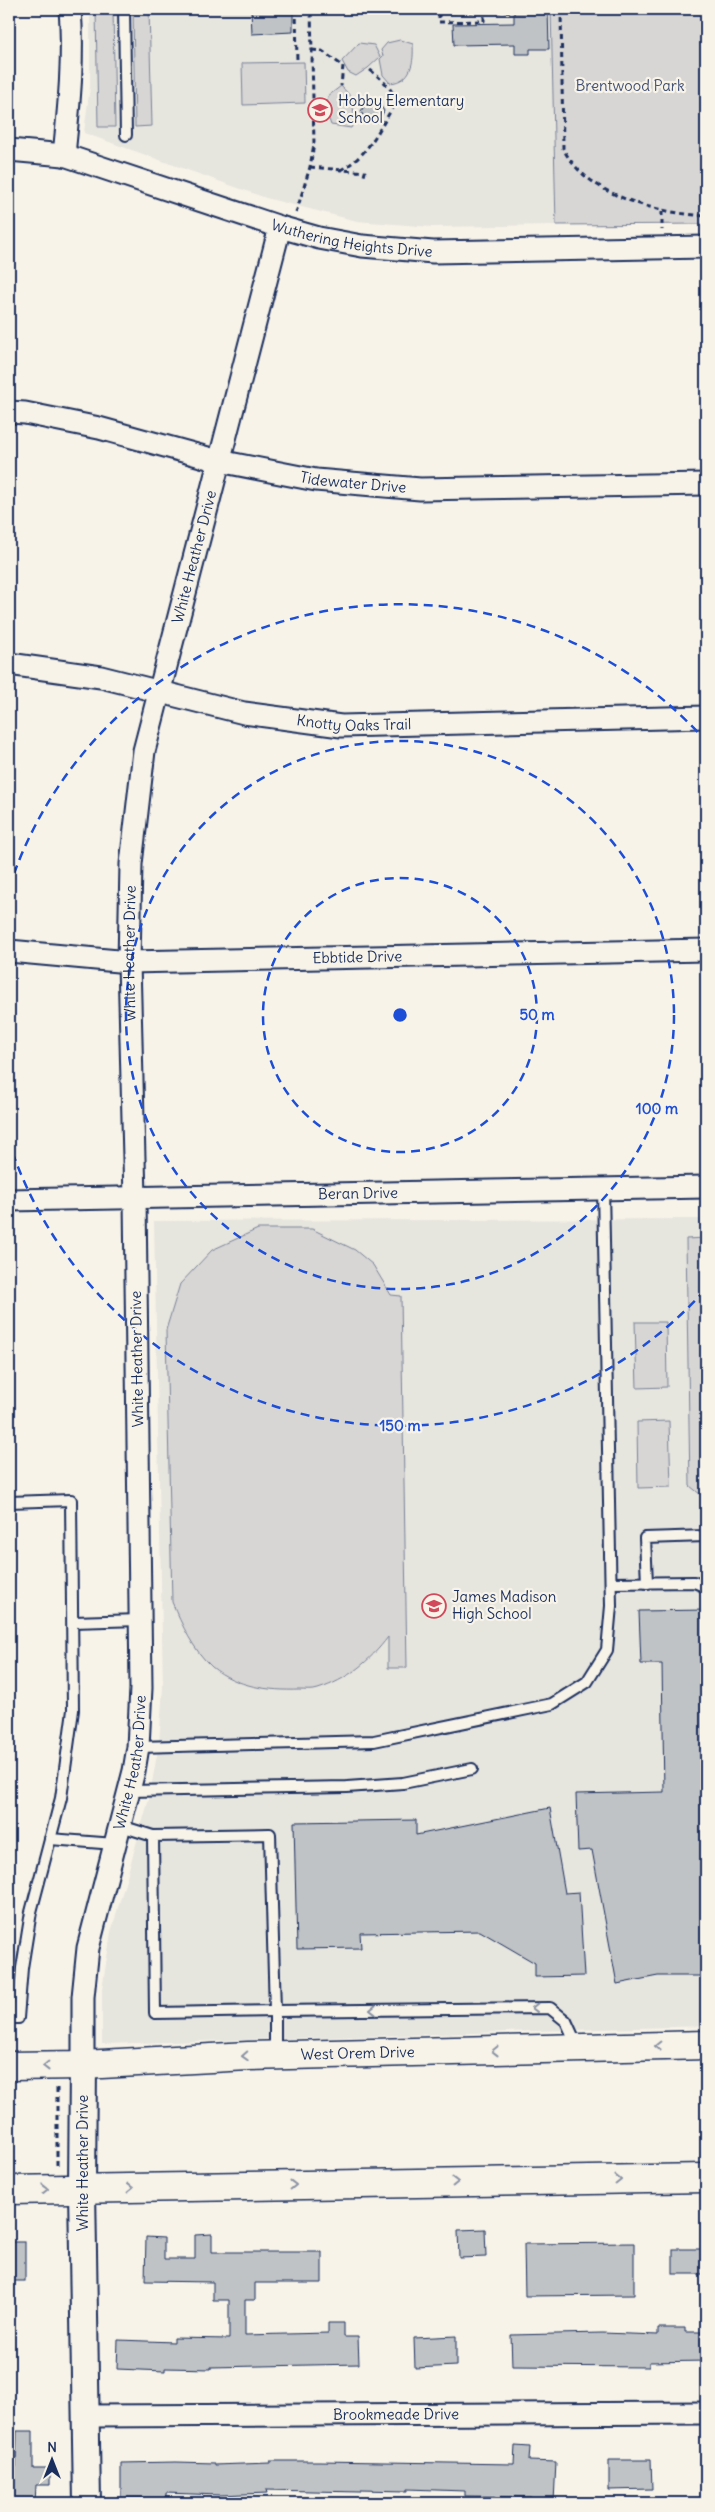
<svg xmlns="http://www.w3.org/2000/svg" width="715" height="2512" viewBox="0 0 715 2512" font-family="Delius,sans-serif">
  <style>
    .built { fill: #e6e5de }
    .green { fill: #d7d6d4; stroke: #798299 }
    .building { fill: #c0c3c5; stroke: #1b2f5e }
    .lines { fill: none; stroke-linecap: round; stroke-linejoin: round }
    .service-casing { stroke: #1b2f5e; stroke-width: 14 }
    .minor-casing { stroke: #1b2f5e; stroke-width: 25 }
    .tertiary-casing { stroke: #1b2f5e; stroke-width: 30 }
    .secondary-casing { stroke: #1b2f5e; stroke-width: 31 }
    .path { stroke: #1b2f5e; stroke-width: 3; stroke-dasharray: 5 4; stroke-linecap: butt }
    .service { stroke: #f7f3e8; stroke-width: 10 }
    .minor { stroke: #f7f3e8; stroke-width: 21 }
    .tertiary { stroke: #f7f3e8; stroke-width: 26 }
    .secondary { stroke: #f7f3e8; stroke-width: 28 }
    .oneway { stroke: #8991a3 }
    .ring { fill: none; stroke: #1d4ed8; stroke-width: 2.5; stroke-dasharray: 9 6 }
    .labels { text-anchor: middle; stroke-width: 4.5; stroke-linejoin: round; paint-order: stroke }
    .park-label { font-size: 15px; fill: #415076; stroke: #f7f3e8 }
    .poi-label { font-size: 15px; fill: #1b2f5e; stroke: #f7f3e8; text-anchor: start }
    .street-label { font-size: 15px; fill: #1b2f5e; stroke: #f7f3e8 }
    .centre { fill: #1d4ed8; stroke: #f7f3e8; stroke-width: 2.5 }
    .ring-label { font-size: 15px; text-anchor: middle; font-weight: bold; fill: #1d4ed8; stroke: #f7f3e8; stroke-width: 4.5; stroke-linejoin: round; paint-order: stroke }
  </style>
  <rect width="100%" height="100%" fill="#f7f3e8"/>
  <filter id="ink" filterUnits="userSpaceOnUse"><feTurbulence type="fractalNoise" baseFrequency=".02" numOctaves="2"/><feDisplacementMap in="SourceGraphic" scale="10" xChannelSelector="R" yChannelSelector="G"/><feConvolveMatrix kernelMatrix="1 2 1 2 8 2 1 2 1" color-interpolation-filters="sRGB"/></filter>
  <g filter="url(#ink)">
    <g class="built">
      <polygon points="90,9 551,9 556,225 432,227 357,221 266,198 84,133 90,86"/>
      <polygon points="706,1219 706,2026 102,2044 102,1989 111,1932 149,1799 159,1744 163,1687 154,1221"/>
    </g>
    <g class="green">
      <polygon points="96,9 113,9 115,127 98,127"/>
      <polygon points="133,9 149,9 152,126 135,127"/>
      <polygon points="551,9 706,9 706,224 556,225"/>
      <path d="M400 40 413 44C414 62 412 81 390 83L383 75 380 59 383 56 381 50 387 43Z"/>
      <polygon points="359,43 374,45 380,57 368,68 356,76 348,72 342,61"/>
      <polygon points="304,62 305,103 243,105 242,63"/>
      <polygon points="341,86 353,99 354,123 351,128 331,125 326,111 328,96"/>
      <path d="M258 1229H312L355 1250 373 1265 391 1295 401 1296 407 1668H388V1637C370 1661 347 1680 318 1689 313 1691 305 1690 299 1690 269 1691 237 1687 212 1667 193 1650 182 1625 172 1602L166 1330 180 1284 212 1250Z"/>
      <polygon points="706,1238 706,1499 690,1486 686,1239"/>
      <polygon points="635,1322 666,1322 667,1387 637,1388"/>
      <polygon points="669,1421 671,1487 638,1488 637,1422"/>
    </g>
    <g class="building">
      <polygon points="251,9 293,9 293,32 252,34"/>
      <polygon points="514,9 548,9 549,49 530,49 530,54 515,54 515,44 454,45 453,24 514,23"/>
      <polygon points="378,101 384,111 378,122 366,122 361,111 367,102"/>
      <polygon points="706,1610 706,1976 658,1976 617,1984 592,1850 578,1851 576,1794 664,1792 662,1664 641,1664 639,1611"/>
      <polygon points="550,1808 565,1893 579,1892 584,1976 535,1977 535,1963 480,1931 360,1933 361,1948 297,1949 294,1822 416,1820 416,1835"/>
      <polygon points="485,2229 486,2257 459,2258 458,2230"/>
      <polygon points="212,2234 212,2252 322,2252 322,2283 255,2283 255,2300 245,2300 245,2335 328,2333 328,2323 344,2323 344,2337 358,2337 359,2364 211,2367 211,2369 165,2368 165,2371 117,2369 118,2340 174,2342 174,2338 229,2339 229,2300 213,2300 213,2282 145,2281 146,2237 164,2238 164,2259 195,2259 195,2235"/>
      <rect x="9" y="2242" width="16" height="39"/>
      <polygon points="634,2243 634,2295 525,2296 524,2244"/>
      <rect x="673" y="2249" width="33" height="25"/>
      <polygon points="658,2328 685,2328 685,2332 706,2332 706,2361 649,2362 649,2367 512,2366 511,2335 602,2333 658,2335"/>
      <polygon points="456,2336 456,2366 415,2368 414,2338"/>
      <polygon points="17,2431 33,2431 33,2468 50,2468 50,2485 36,2485 35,2503 9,2503 9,2467 16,2467"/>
      <polygon points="515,2446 530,2447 529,2461 556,2462 554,2502 531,2501 531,2497 465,2496 465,2491 407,2489 407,2491 360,2490 360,2492 266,2490 267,2493 220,2495 166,2493 166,2498 121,2498 121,2463 176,2462 215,2463 215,2465 270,2463 270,2461 319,2461 514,2464"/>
      <polygon points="609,2460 651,2460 652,2489 609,2490"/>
    </g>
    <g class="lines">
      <g class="service-casing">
        <g id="service">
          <polyline points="124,9 126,135"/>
          <polyline points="9,1502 71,1500 73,1710 61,1798 31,1912 22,1968 18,2018 9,2018"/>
          <polyline points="611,1583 694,1582 706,1587"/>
          <polyline points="647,1583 645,1538 706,1536"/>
          <polyline points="73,1622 140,1620"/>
          <polyline points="138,1747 374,1741 552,1704 587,1682 607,1650 611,1606 603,1188"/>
          <polyline points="129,1791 347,1787 403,1783 472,1769"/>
          <polyline points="121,1826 153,1836"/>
          <polygon points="270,1834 275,2011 155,2013 153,1836"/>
          <polyline points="50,1839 115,1844"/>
          <polyline points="275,2053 275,2011 550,2008 566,2021 577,2045"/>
        </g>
      </g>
      <g class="minor-casing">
        <g id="minor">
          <path id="s1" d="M9 150 64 155 280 227 319 238 362 246 433 252 706 247"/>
          <path d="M64 155C69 106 74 58 70 9"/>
          <path id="s2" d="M9 412 25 413 99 428 219 461 316 480 420 489 706 484"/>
          <path id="s3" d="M9 664 101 677 244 713 341 726 706 717"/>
          <path id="s4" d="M9 951 129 962 706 950"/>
          <path id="s5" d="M9 1200 706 1187"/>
          <path id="s6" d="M83 2065V1997L88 1948 134 1771 138 1747 141 1688 135 1198 129 962 131 864 144 751 280 227"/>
          <path id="s7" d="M85 2416 706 2413"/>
        </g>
      </g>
      <g class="tertiary-casing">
        <polyline id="tertiary" points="83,2065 82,2189 87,2503"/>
      </g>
      <g class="secondary-casing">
        <g id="secondary">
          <path id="s8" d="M9 2066 83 2065 248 2056 706 2045"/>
          <polyline points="9,2190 706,2178"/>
        </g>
      </g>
      <g class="path">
        <polyline points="296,9 297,62"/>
        <polyline points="375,9 375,14 514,11"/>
        <path d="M561 9 563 148C586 196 658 213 706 216"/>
        <polyline points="439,13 439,22 484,21 484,12"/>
        <polyline points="312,50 322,51 343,66 341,86"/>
        <polyline points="310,167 365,172 364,176"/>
        <path d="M340 170C367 158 379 129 395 104 396 89 379 78 368 68"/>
        <polyline points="662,211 662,230"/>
        <polyline points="296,213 310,167 314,144 311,9"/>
        <polyline points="57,2088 57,2165"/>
      </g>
      <use href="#service" class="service"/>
      <use href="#minor" class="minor"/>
      <use href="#tertiary" class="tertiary"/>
      <use href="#secondary" class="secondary"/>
    </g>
    <defs><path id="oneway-chevron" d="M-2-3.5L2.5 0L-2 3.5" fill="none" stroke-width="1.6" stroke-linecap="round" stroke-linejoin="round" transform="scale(1.25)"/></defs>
    <g class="oneway">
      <use href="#oneway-chevron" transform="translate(535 2008) rotate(179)"/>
      <use href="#oneway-chevron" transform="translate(373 2010) rotate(179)"/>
      <use href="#oneway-chevron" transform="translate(658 2046) rotate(179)"/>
      <use href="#oneway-chevron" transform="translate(495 2051) rotate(179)"/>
      <use href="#oneway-chevron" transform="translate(245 2056) rotate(177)"/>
      <use href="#oneway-chevron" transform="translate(46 2066) rotate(179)"/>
      <use href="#oneway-chevron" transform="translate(618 2180) rotate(-1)"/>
      <use href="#oneway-chevron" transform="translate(455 2182) rotate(-1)"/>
      <use href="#oneway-chevron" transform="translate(293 2185) rotate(-1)"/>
      <use href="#oneway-chevron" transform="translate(130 2188) rotate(-1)"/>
      <use href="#oneway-chevron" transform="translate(45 2189) rotate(-1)"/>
    </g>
  </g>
  <g class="ring">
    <circle cx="400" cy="1015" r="137"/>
    <circle cx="400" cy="1015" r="274"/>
    <path d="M705 1290A411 411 0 0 1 9 1142M9 888A411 411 0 0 1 705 740"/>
  </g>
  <defs>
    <g id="school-ring" transform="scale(1.25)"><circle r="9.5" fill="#f7f3e8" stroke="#d1495b" stroke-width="1.5"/><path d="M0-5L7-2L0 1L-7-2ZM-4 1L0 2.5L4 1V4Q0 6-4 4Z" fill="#d1495b"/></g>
  </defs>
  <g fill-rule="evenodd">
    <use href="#school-ring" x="320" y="110"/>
    <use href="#school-ring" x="434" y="1606"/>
  </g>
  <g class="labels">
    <g class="park-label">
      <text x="630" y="91">Brentwood Park</text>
    </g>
    <g class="poi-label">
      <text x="338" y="106">Hobby Elementary<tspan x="338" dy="17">School</tspan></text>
      <text x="452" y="1602">James Madison<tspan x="452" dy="17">High School</tspan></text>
    </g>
    <g class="street-label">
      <text dy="5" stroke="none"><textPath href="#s1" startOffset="356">Wuthering Heights Drive</textPath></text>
      <text dy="5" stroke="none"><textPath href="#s2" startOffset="352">Tidewater Drive</textPath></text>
      <text dy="5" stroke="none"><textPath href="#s6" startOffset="1522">White Heather Drive</textPath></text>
      <text dy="5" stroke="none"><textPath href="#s3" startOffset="351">Knotty Oaks Trail</textPath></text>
      <text dy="5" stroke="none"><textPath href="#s6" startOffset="1118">White Heather Drive</textPath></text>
      <text dy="5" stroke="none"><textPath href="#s4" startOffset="349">Ebbtide Drive</textPath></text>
      <text dy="5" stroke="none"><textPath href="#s5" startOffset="349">Beran Drive</textPath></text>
      <text transform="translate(137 1359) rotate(-91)" y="5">White Heather Drive</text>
      <text dy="5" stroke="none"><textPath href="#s6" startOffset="308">White Heather Drive</textPath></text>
      <text dy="5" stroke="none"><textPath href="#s8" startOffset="349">West Orem Drive</textPath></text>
      <text transform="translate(83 2163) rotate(-90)" y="5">White Heather Drive</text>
      <text dy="5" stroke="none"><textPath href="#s7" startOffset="311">Brookmeade Drive</textPath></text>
    </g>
  </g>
  <circle cx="400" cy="1015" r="8" class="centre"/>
  <g class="ring-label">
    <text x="537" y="1020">50 m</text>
    <text x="657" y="1114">100 m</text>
    <text x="400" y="1431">150 m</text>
  </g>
  <rect width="715" height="2512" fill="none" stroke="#f7f3e8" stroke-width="30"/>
  <rect x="15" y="15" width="685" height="2482" fill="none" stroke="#1b2f5e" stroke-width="2" filter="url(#ink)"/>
  <g transform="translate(52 2460)" stroke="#f7f3e8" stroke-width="4" paint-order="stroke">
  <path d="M0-4L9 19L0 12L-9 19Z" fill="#1b2f5e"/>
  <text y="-8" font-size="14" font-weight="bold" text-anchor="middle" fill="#1b2f5e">N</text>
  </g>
</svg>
